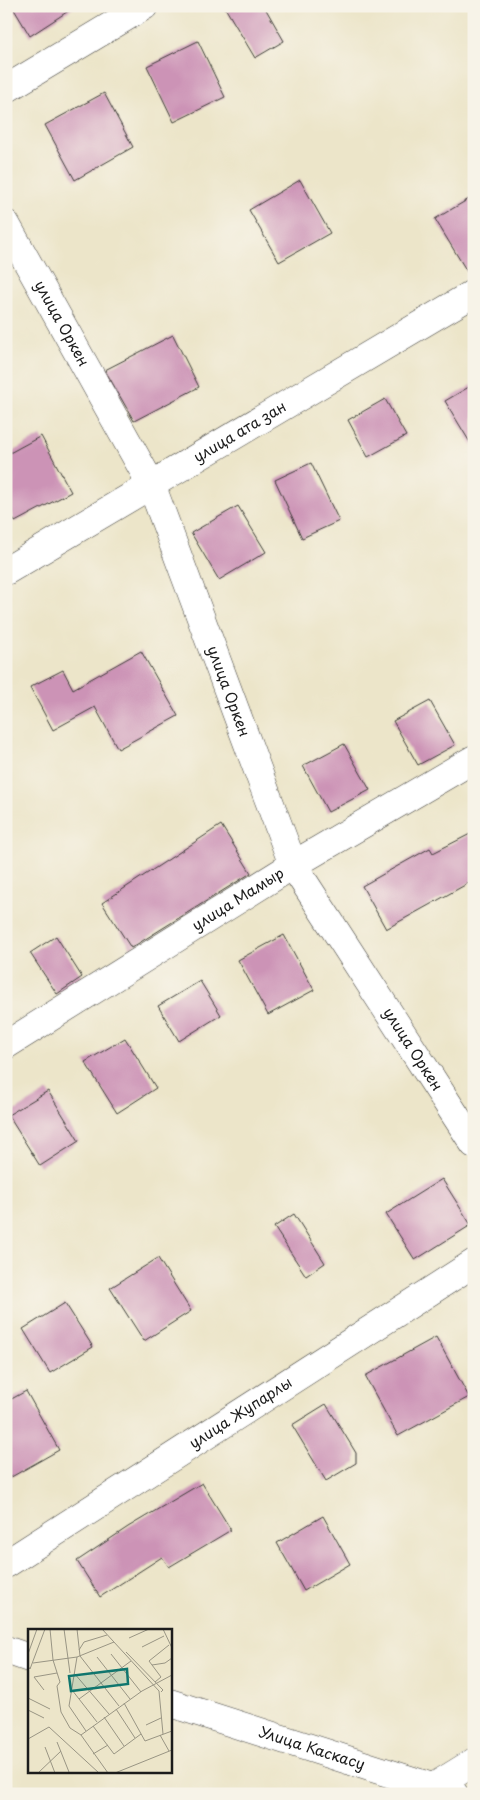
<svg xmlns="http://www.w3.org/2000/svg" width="480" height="1800" viewBox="0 0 480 1800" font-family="'Playpen Sans',sans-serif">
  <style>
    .building { fill: #cc93b6 }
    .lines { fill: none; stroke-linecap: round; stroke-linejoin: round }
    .minor-casing { stroke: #3b3a36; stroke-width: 29 }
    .minor { stroke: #fff; stroke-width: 28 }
    .labels { text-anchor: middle; stroke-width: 4.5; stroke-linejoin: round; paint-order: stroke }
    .street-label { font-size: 15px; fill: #1c1c1c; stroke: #f7f3e8 }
    .inset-road { fill: none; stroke: #999584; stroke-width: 1 }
    .view { fill: #0f766e; fill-opacity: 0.15; stroke: #0f766e; stroke-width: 2.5 }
    .inset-edge { fill: none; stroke: #1c1c1c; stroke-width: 2.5 }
  </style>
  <rect width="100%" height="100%" fill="#f7f3e8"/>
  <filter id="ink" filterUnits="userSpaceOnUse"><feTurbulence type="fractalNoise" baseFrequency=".02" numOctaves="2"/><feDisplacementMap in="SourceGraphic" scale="10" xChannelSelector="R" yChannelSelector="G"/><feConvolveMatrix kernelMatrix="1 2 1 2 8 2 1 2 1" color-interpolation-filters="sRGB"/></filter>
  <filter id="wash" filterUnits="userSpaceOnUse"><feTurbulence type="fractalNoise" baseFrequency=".0096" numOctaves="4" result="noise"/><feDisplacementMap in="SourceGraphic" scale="20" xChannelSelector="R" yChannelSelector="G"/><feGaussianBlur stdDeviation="1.12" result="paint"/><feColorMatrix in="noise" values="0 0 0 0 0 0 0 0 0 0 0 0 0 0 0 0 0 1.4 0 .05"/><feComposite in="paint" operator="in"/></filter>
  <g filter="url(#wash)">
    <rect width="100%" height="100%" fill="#ece5c9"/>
    <g id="blocks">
      <g class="building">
        <polygon points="12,6 76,6 30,36"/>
        <polygon points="224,6 264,6 284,41 255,58"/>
        <polygon points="198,41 225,97 174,122 147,66"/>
        <polygon points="104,93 133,147 75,180 45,125"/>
        <polygon points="300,180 330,233 279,262 249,210"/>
        <polygon points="474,196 474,277 471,278 435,219"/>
        <polygon points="173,335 199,387 134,421 105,370"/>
        <polygon points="474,384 474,449 445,401"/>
        <polygon points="385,399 406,436 368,457 348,420"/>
        <polygon points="41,436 71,492 15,522 6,506 6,455"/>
        <polygon points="311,463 339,521 302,538 275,480"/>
        <polygon points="238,506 266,552 219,580 191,533"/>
        <polygon points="141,651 178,716 118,749 95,707 53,730 30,687 63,670 73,689"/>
        <polygon points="430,701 455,745 418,765 393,721"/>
        <polygon points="344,744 370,790 328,812 303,766"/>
        <polygon points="221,825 251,873 131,948 102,903"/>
        <polygon points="474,832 474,880 386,929 362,886 430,848 433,853"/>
        <polygon points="284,935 314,990 268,1015 238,960"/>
        <polygon points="56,936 82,977 57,994 30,953"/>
        <polygon points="200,981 221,1015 179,1041 158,1006"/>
        <polygon points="125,1038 156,1088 117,1113 85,1062"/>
        <polygon points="48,1091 79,1141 40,1166 8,1115"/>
        <polygon points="442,1179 471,1225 415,1260 386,1214"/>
        <polygon points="294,1214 325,1263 306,1276 274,1227"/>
        <polygon points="158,1258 191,1311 144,1341 110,1288"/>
        <polygon points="65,1303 93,1347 50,1373 23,1329"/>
        <polygon points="436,1337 469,1397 398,1436 365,1376"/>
        <polygon points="26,1391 59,1450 6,1480 6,1402"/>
        <polygon points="326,1404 356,1453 356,1463 326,1481 292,1425"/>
        <polygon points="202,1483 231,1530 169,1567 162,1557 100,1597 77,1561 128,1527"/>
        <polygon points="323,1516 350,1564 304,1591 277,1543"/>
      </g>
    </g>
  </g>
  <g filter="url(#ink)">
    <use href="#blocks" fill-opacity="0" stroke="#3b3a36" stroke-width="1"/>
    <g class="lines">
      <g class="minor-casing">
        <g id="minor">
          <polyline points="6,89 144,6"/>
          <path id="s1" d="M6 224 151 484 293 865 474 1144"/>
          <path id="s2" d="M6 571 474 293"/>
          <path id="s3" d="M6 1045 293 865 474 759"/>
          <path id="s4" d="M6 1564 474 1263"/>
          <polyline points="6,1650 29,1658"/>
          <path id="s5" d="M170 1703 454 1794"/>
          <polyline points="432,1788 474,1762"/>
        </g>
      </g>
      <use href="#minor" class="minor"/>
    </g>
  </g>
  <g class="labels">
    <g class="street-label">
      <text dy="5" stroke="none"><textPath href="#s1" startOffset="114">улица Оркен</textPath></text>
      <text dy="5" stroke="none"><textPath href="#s2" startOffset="272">улица ата зан</textPath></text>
      <text dy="5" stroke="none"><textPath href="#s1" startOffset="519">улица Оркен</textPath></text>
      <text dy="5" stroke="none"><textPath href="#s3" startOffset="274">улица Мамыр</textPath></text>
      <text dy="5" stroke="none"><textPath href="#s1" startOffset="924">улица Оркен</textPath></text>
      <text dy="5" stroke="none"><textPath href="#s4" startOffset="279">улица Жупарлы</textPath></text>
      <text dy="5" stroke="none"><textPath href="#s5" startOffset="149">Улица Каскасу</textPath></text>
    </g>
  </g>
  <g transform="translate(28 1629)">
    <rect width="144" height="144" fill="#ece5c9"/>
    <path class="inset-road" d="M22 0 25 31 32 53 29 57 33 83 42 99 53 106 80 144M36 0 42 44M49 0 52 27 91 77M74 0 131 62 135 105M135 0 144 19M101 9 121 0M114 18 136 7M51 21 56 13 79 6M98 23 135 61 133 63M0 25 9 0M83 25 113 63M49 28 41 77 58 102M69 28 102 70M5 34 49 28 86 13M124 36 137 34 144 29M0 37 2 40 17 0M46 44 81 85M127 53 133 48 121 32 141 16M16 61 6 48 29 44M44 61 69 93M0 69 22 80M51 70 103 32M96 74 117 112 144 102M88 80 107 109M0 81 16 89M76 88 96 117M118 96 133 89M65 97 86 125 113 105M53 106 114 62 144 46M132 106 141 122M0 110 21 98 71 144M29 113 41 143M17 118 27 144M65 125 80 116M10 144 33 122M87 144 144 121"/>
    <path class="view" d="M99 40 100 55 43 62 41 47Z"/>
    <rect width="144" height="144" class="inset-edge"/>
  </g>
  <rect width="480" height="1800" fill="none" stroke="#f7f3e8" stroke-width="25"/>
</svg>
